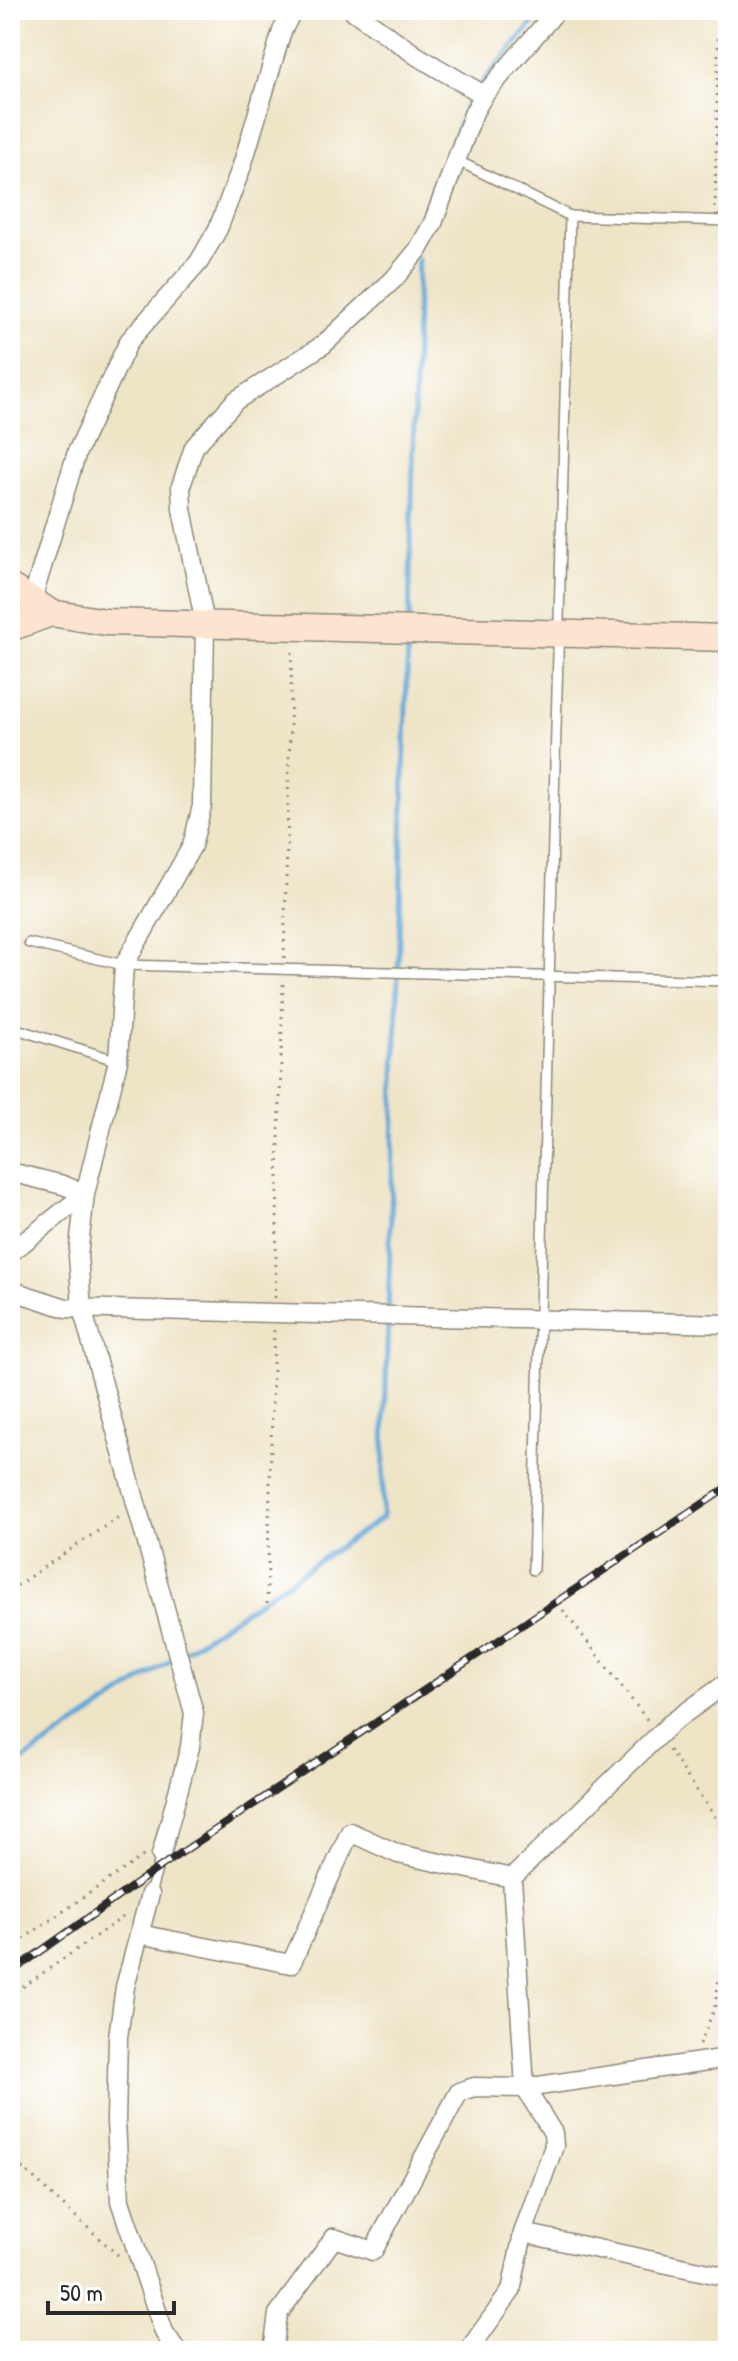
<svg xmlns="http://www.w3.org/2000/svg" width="738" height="2361" viewBox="0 0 738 2361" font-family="'Patrick Hand',sans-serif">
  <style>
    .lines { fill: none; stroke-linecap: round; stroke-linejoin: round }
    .stream { stroke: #62a6d7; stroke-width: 5 }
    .lane-casing { stroke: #8c8878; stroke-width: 12 }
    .street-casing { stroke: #8c8878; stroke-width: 21 }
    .secondary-casing { stroke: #8c8878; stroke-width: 29 }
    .path { stroke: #8c8878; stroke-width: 3; stroke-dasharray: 2 6; stroke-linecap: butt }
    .lane { stroke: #fff; stroke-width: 9 }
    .street { stroke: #fff; stroke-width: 18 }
    .secondary { stroke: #fde4d1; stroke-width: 26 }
    .rail-casing { stroke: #2b2b2b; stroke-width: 8 }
    .rail { stroke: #fff; stroke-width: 5; stroke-dasharray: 15; stroke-linecap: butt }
  </style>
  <rect width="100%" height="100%" fill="#fff"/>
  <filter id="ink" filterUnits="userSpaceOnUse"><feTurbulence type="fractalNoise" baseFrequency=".0125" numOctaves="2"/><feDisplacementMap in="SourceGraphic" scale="16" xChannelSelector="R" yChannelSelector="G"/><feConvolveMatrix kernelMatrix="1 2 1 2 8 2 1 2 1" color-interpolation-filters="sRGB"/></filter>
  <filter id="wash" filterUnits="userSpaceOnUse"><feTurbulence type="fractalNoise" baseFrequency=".006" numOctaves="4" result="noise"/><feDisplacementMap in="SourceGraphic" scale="32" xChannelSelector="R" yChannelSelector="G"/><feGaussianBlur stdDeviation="1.8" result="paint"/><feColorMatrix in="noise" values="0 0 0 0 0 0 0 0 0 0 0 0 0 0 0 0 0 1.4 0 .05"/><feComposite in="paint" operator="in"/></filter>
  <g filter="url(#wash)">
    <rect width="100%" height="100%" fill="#eee4c6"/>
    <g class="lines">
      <g class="stream">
        <polyline points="421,229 469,98 544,10"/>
        <polyline points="409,621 418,259"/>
        <polyline points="182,1653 382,1518 408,639"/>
        <polyline points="10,1769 173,1659"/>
      </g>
    </g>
  </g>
  <g filter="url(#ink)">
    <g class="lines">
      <g class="lane-casing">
        <g id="lane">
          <polyline points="456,160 570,216 728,221"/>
          <polyline points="29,943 124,965 728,981"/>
          <polyline points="10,1027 118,1061"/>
          <polyline points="533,1570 570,216"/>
          <polyline points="150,1894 161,1855"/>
        </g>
      </g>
      <g class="street-casing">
        <g id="street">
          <polyline points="352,10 417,56 484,95"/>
          <polyline points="31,603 77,452 129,341 199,262 218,229 242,166 282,31 293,10"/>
          <polyline points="10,1172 63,1185 85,1194"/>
          <polyline points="10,1253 85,1194"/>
          <polyline points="10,1290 66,1308 728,1324"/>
          <polyline points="161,1855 190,1747 194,1713 82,1308 78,1256 85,1194 118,1061 124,965 192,846 202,806 205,624 182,509 181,486 194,447 235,401 323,345 394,279 418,250 433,223 474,112 484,95 557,10"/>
          <polyline points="512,1878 670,1724 728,1682"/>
          <polyline points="150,1894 125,1987 118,2037 116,2121 120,2201 164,2332 177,2351"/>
          <polyline points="139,1934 291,1964 350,1832 398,1854 512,1878 525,2088 553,2133 554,2146 523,2233 511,2291 468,2351"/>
          <polyline points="523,2233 728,2277"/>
          <polyline points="273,2351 278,2314 334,2238 373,2251 459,2092 474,2087 525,2088 728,2058"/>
        </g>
      </g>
      <g class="secondary-casing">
        <g id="secondary">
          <polyline points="10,587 51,613 106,622 728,638"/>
          <polyline points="10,628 51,613"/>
        </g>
      </g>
      <g class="path">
        <polyline points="715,208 719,10"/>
        <polyline points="284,958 292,650"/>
        <polyline points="275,1298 283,982"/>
        <polyline points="10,1590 123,1514"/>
        <polyline points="267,1604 274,1329"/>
        <polyline points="563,1610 648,1721"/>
        <polyline points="669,1750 728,1836"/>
        <polyline points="10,1948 146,1854"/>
        <polyline points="10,1996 126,1915"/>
        <polyline points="700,2044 715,2007 728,1912"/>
        <polyline points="10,2157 120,2257"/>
      </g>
      <use href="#lane" class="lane"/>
      <use href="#street" class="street"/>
      <use href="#secondary" class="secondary"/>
      <g class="rail-casing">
        <polyline id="rail" points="10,1973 157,1869 728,1487"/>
      </g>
      <use href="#rail" class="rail"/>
    </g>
  </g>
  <rect width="738" height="2361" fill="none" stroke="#fff" stroke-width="40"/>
  <path d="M48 2301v12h126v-12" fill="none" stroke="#2b2b2b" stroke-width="4"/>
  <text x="60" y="2301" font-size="24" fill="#2b2b2b" stroke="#ffffff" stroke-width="6" paint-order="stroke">50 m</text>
</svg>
